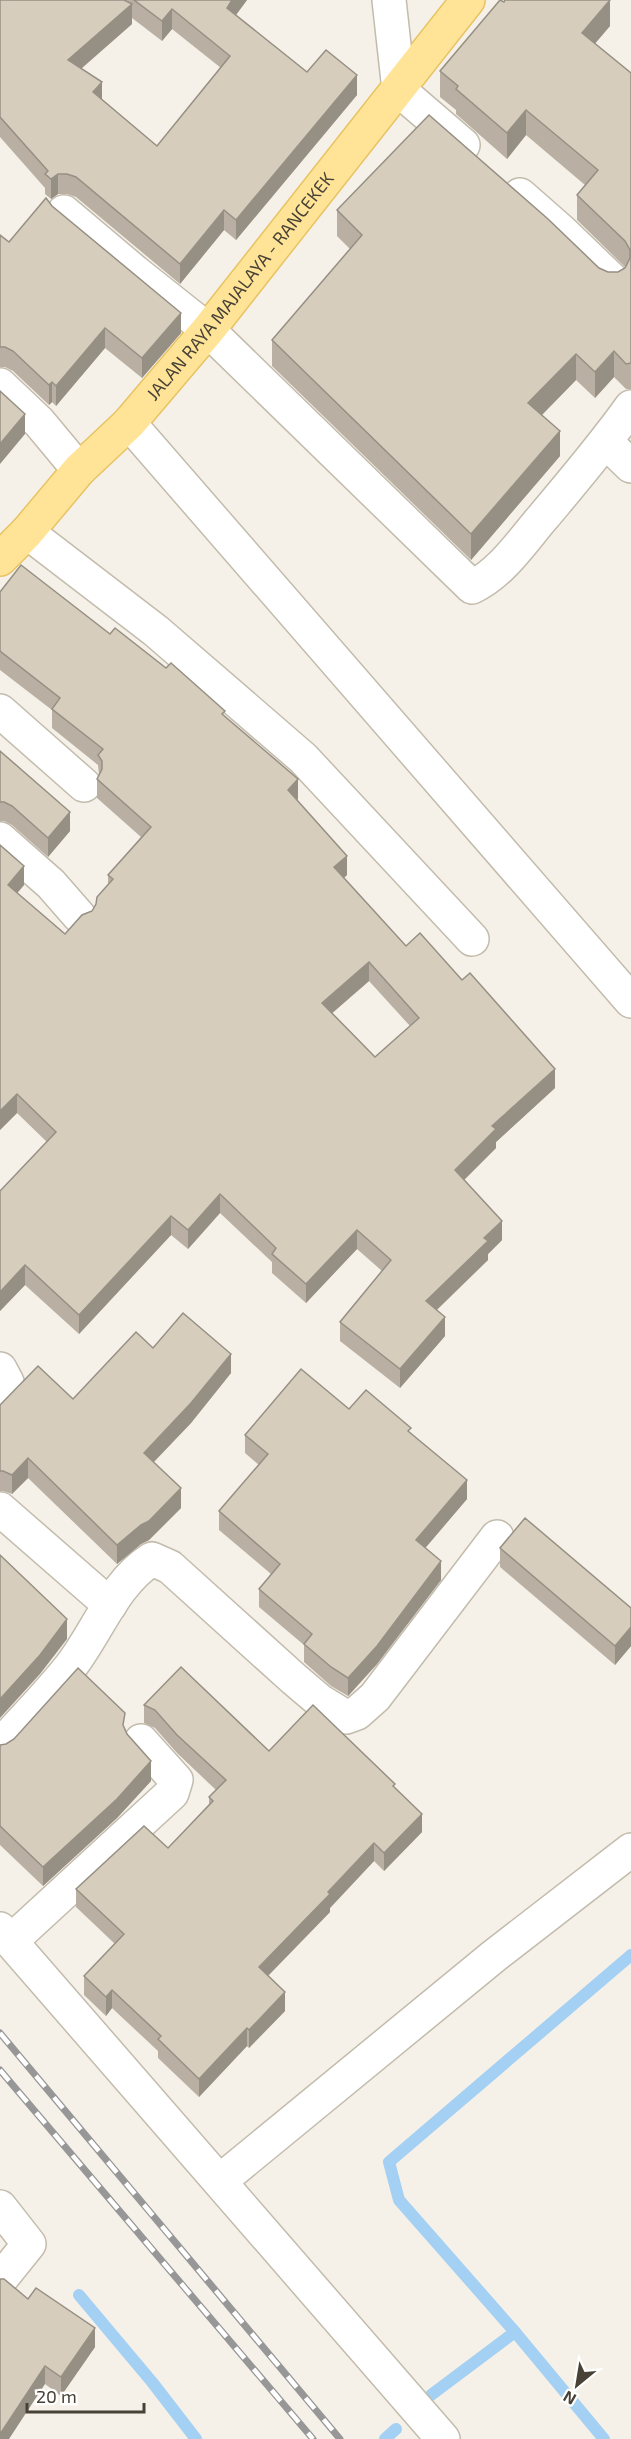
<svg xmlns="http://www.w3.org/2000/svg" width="631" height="2439" viewBox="0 0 631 2439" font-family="'Exo 2',sans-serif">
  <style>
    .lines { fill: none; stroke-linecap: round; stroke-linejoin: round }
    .stream { stroke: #a3d0f3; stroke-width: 12 }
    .minor-casing { stroke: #c3bcad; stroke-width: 36 }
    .major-casing { stroke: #e8c363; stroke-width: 36 }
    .minor { stroke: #fff; stroke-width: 33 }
    .major { stroke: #ffe497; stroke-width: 33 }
    .rail-casing { stroke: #979797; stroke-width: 7 }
    .rail { stroke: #fff; stroke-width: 4.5; stroke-dasharray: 14; stroke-linecap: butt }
    .wall { fill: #b9b0a3; fill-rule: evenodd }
    .shaded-wall { fill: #969084 }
    .building { fill: #d7cdbd; stroke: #969084; stroke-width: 1.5; fill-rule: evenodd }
    .labels { text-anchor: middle; stroke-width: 4.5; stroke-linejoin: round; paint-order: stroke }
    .street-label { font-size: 18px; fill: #484236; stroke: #fff }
  </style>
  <rect width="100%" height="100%" fill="#f5f1e8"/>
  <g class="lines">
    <g class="stream">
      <polyline points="79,2295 152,2382 196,2439"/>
      <polyline points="431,2395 515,2332"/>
      <polyline points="385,2439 396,2429"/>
      <polyline points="604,2439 515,2332 399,2200 389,2162 631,1955"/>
    </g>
    <g class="minor-casing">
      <g id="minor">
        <polyline points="389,0 399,90 463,145"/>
        <polyline points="520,195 561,231 612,280"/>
        <path d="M64 212 135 272 208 330 472 587C502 573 523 540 544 516 574 480 604 445 631 407"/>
        <polyline points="0,385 39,422 79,470"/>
        <polyline points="129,423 631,1001"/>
        <polyline points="606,442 631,466"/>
        <polyline points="27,532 156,631 303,758 472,939"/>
        <polyline points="0,711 84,785"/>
        <polyline points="0,839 51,884 79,916"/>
        <polyline points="0,1369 7,1382 0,1400"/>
        <polyline points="0,1509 110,1605"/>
        <path d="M0 1746C23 1720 49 1694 71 1666 98 1631 114 1583 152 1559L170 1567 294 1679 320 1701 346 1717 357 1713 375 1697 497 1537"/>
        <polyline points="0,1929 443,2439"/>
        <polyline points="11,1941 172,1793 176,1780 141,1741"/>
        <polyline points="220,2181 494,1956 631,1850"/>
        <polyline points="0,2207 29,2244 0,2280"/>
      </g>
    </g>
    <g class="major-casing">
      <g id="major">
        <path id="s1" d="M0 559 27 532 79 470 129 423 208 330 468 0"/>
      </g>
    </g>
    <use href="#minor" class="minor"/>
    <use href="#major" class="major"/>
    <g class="rail-casing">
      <g id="rail">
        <polyline points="0,2033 340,2439"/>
        <polyline points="0,2070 313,2439"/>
      </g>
    </g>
    <use href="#rail" class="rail"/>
  </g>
  <g class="wall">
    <path d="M0 0H247L236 15 307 72 357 95 236 240 224 230 180 284 76 197 67 194H58L51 199 45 194V188L0 137ZM132 18 162 41 172 29 221 68 157 146 102 99 81 69 132 24Z"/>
    <polygon points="504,2 610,26 595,43 631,73 631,389 626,389 614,377 595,398 576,380 542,415 560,456 471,560 272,366 272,340 350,249 337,236 337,210 599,268 608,272 618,272 625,267 577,220 577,195 585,185 526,135 507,159 456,114 456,110 440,97 440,71"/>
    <polygon points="52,206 181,333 142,378 105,348 56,406 52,402 49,405 13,371 5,367 0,367 0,235 9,242"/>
    <path d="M0 592 110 634 225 716 298 799 296 800 347 875 344 878 406 946 555 1088 496 1142V1148L464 1180 502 1240 488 1254V1260L437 1310 445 1336 400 1388 340 1341V1322L382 1271 357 1249 306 1303 272 1273V1262L220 1213 188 1249 171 1235 79 1334 25 1285 0 1311V1191L47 1142 17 1113 0 1130V845L24 885 17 893 65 934 92 911 108 884V875L141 837 97 798V779L99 775 98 765 52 728V710L0 670ZM369 981 410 1026 375 1057 332 1013Z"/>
    <polygon points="0,751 70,831 48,857 12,825 4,821 0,821"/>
    <polygon points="153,1348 231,1373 191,1423 154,1462 181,1508 149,1540 141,1544 117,1564 28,1478 12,1494 3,1491 0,1491 0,1405 73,1399"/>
    <polygon points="349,1409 411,1434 467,1499 425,1548 441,1580 377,1664 348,1696 331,1686 304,1662 304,1645 259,1607 259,1589 271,1574 219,1530 219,1511 259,1465 245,1453 245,1435"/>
    <polygon points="500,1548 631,1608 631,1646 615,1665 500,1567"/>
    <polygon points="144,1705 269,1751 395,1788 422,1832 384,1871 374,1861 330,1908 330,1912 268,1976 285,2011 249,2048 247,2046 199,2097 158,2058 158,2051 112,2008 106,2016 84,1995 84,1976 115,1944 76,1907 76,1889 168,1848 209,1804 209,1797 216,1790 177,1753 155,1728 144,1723"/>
    <polygon points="125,1729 151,1781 117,1818 43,1886 0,1845 0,1745"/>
    <polygon points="28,2299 95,2347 61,2396 45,2384"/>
  </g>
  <g class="shaded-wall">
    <polygon points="232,0 247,0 227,27 227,8"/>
    <polygon points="610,0 610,26 582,59 582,33"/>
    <polygon points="132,4 132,24 68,80 68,60"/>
    <polygon points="172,9 172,29 162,41 162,21"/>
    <polygon points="357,75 357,95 236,240 236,220"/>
    <polygon points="102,82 102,102 93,92"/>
    <polygon points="526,110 526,135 507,159 507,133"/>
    <polygon points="58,174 58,194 51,199 51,179"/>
    <polygon points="224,210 224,230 180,284 180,264"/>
    <polygon points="181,313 181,333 142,378 142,358"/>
    <polygon points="105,328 105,348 56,406 56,386"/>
    <polygon points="614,351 614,377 595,398 595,372"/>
    <polygon points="576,354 576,380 528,429 528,403"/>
    <polygon points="52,382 52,402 49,405 49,385"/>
    <polygon points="25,414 25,434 0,464 0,444"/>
    <polygon points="560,431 560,456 471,560 471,534"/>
    <polygon points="298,779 298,799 288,809 288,790"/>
    <polygon points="70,812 70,831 48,857 48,838"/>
    <polygon points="347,856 347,875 334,886 334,867"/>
    <polygon points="24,866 24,885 8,904 8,885"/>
    <polygon points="369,962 369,981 322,1022 322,1003"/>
    <polygon points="555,1069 555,1088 496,1142 496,1148 455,1189 455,1170 492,1126"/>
    <polygon points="17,1094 17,1113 0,1130 0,1111"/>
    <polygon points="220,1194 220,1213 188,1249 188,1230"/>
    <polygon points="171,1216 171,1235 79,1334 79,1315"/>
    <polygon points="502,1221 502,1240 488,1254 488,1260 426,1320 426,1301 484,1238"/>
    <polygon points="357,1230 357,1249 306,1303 306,1284"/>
    <polygon points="25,1265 25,1285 0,1311 0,1292"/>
    <polygon points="445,1317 445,1336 400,1388 400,1369"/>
    <polygon points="231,1354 231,1373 191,1423 144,1472 144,1453"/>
    <polygon points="28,1458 28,1478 12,1494 12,1475"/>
    <polygon points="467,1480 467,1499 416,1559 416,1540"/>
    <polygon points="181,1488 181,1508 149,1540 141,1544 117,1564 117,1545"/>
    <polygon points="441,1561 441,1580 377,1664 348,1696 348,1678"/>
    <polygon points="67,1619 67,1639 40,1674 0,1718 0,1699"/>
    <polygon points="631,1627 631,1646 615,1665 615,1646"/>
    <polygon points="151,1761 151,1781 117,1818 43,1886 43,1867"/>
    <polygon points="422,1814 422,1832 384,1871 384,1853"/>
    <polygon points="374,1843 374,1861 330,1908 330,1912 259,1985 259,1967"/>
    <polygon points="112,1990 112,2008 106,2016 106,1997"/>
    <polygon points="285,1992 285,2011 249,2048 249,2030"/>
    <polygon points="247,2028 247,2046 199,2097 199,2079"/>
    <polygon points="95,2328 95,2347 61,2396 61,2377"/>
    <polygon points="45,2366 45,2384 9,2439 0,2439 0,2434"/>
  </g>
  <g class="building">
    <polygon points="0,0 124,0 132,4 68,60 102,82 93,92 157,146 230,56 172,9 162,21 134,0 232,0 227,8 307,72 326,50 357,75 236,220 224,210 180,264 76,177 67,174 58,174 51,179 45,174 48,171 0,117"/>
    <polygon points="500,0 504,2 505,0 610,0 582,33 631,73 631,363 626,364 614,351 595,372 576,354 528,403 560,431 471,534 272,340 362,235 337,210 429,115 548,219 599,268 608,272 618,272 625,268 630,258 630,250 625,241 577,195 598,170 526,110 507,133 456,89 458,86 440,71"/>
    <polygon points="46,198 52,206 181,313 142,358 105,328 56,386 52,382 49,385 13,351 5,347 0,347 0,235 9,242"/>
    <polygon points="0,391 25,414 0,444"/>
    <path d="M21 565 110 634 115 628 166 668 171 663 225 711 222 714 298 779 288 790 347 856 334 867 406 946 420 933 462 980 470 973 555 1069 492 1126 496 1129 455 1170 502 1221 484 1238 488 1241 426 1301 445 1317 400 1369 340 1322 391 1260 357 1230 306 1284 272 1254 276 1248 220 1194 188 1230 171 1216 79 1315 25 1265 0 1292V1191L56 1132 17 1094 0 1111V845L24 866 8 885 65 934 82 915 92 911 96 904 97 897 113 879 108 875 151 827 97 779 102 769V761L98 755 103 749 52 709 60 698 0 651V592ZM369 962 419 1018 375 1057 322 1003Z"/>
    <polygon points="0,751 70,812 48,838 12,806 4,802 0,802"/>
    <polygon points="183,1313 231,1354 191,1403 144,1453 181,1488 149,1521 141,1525 117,1545 28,1458 12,1475 3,1471 0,1471 0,1405 38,1366 73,1399 136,1332 153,1348"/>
    <polygon points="301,1369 349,1409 366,1390 411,1428 408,1431 467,1480 416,1540 441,1561 377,1646 348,1678 331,1667 304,1644 312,1634 259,1589 280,1564 219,1511 268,1454 245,1435"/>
    <polygon points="525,1518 631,1608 631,1627 615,1646 500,1548"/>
    <polygon points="0,1555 67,1619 40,1655 0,1699"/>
    <polygon points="181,1667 269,1751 313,1705 395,1784 393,1786 422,1814 384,1853 374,1843 328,1892 330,1894 259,1967 285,1992 249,2030 247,2028 199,2079 158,2039 161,2036 112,1990 106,1997 84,1976 124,1934 76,1889 144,1826 168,1848 213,1801 209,1797 226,1780 177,1735 155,1710 144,1705"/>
    <polygon points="78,1668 125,1713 123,1725 127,1734 151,1761 117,1799 43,1867 0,1826 0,1745 6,1744 14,1739"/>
    <polygon points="0,2279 4,2279 28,2299 36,2288 95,2328 61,2377 45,2366 0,2434"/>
  </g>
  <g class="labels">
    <g class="street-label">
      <text dy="6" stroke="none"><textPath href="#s1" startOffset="364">JALAN RAYA MAJALAYA - RANCEKEK</textPath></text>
    </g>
  </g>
  <g transform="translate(577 2385) rotate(210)" stroke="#ffffff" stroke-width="4.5" paint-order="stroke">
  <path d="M0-4.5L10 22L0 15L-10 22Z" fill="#484236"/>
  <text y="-9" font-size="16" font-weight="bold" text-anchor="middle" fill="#484236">N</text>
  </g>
  <path d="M27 2403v9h117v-9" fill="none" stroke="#484236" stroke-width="3"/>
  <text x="36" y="2403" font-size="18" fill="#484236" stroke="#ffffff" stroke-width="4.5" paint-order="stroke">20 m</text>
</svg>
